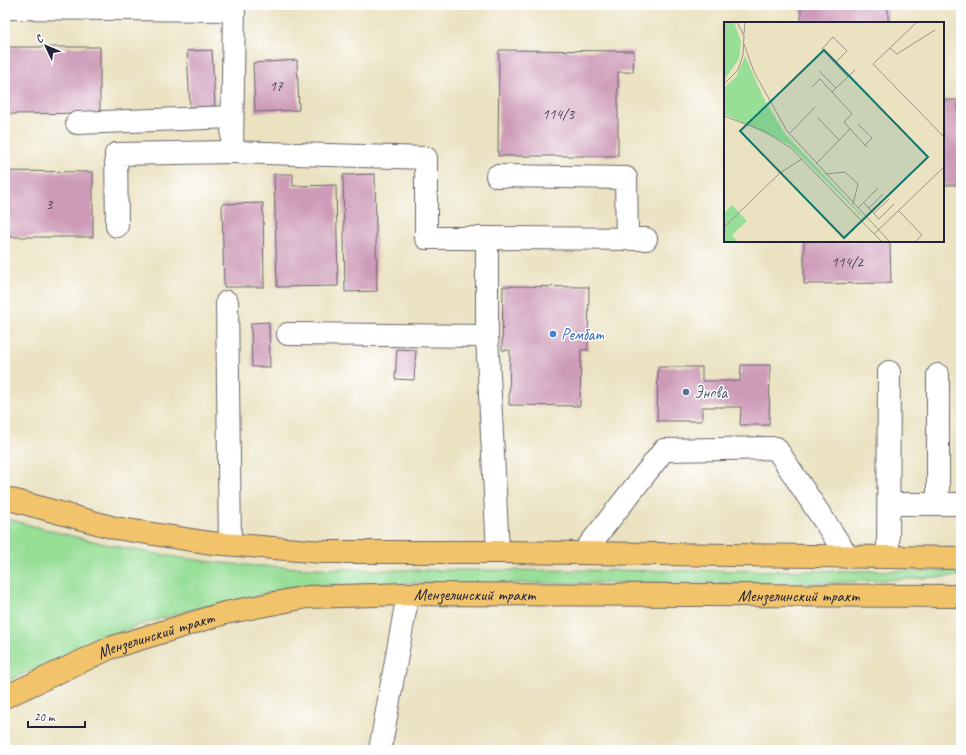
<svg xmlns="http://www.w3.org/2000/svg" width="966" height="755" viewBox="0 0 966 755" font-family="Caveat,sans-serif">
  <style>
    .green { fill: #97de97; stroke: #5c8069 }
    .building { fill: #cd9bb8 }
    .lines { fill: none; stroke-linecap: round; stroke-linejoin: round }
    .minor-casing { stroke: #68656a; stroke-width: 24 }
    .major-casing { stroke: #68656a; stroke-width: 24 }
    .minor { stroke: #fff; stroke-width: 22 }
    .major { stroke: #f1c36a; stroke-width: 22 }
    .shop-dot { fill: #3f7fe0; stroke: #fff; stroke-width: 1.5 }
    .service-dot { fill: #5c6f8a; stroke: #fff; stroke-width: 1.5 }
    .labels { text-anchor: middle; stroke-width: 3; stroke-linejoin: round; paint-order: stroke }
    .number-label { font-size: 15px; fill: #4d405a }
    .shop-label { font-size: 17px; fill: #366cbe; stroke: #fff; text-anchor: start }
    .service-label { font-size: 17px; fill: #4e5e75; stroke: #fff; text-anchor: start }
    .street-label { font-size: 17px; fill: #22223b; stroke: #fff }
    .inset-road { fill: none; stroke: #9a958b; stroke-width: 1 }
    .view { fill: #0f766e; fill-opacity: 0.15; stroke: #0f766e; stroke-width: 2 }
    .inset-edge { fill: none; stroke: #22223b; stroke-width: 2 }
  </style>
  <rect width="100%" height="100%" fill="#fff"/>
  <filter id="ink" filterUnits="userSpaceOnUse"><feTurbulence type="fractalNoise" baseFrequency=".025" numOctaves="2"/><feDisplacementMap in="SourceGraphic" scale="8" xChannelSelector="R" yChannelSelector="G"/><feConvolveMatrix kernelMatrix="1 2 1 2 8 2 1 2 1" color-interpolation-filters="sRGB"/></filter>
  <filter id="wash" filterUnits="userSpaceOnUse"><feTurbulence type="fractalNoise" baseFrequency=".012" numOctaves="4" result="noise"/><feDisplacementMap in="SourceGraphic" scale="16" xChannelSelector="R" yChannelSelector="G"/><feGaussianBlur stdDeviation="0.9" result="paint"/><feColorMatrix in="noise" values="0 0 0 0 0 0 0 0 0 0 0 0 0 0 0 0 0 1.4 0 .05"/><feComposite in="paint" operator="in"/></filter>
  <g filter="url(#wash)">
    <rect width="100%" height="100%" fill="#eae2c1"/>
    <path class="green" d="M5 518C73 538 143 554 213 562 267 568 323 568 377 570L961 571V576L830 583H421L349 584 292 588 186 611 133 627 5 682Z"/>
    <g id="blocks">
      <g class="building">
        <rect x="801" y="5" width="87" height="18"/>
        <polygon points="5,47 100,47 100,113 5,114"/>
        <polygon points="212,50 215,106 190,108 187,51"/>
        <polygon points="499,50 634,51 633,72 618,72 618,156 498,156"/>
        <polygon points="297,60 299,110 255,112 253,63"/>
        <polygon points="943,100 958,100 959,185 943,185"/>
        <polygon points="5,171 93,172 93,237 5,237"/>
        <polygon points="274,174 293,174 293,186 336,185 338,286 277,287"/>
        <polygon points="375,174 377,291 345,292 343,175"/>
        <polygon points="263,203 264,287 224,287 222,204"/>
        <polygon points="804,241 890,241 891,283 804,284"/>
        <polygon points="503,286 589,287 588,350 581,350 580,406 509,405 510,350 502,350"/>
        <polygon points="269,322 270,367 252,367 251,323"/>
        <polygon points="397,349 416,350 414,380 395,379"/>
        <polygon points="741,365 770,365 769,425 740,425 741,407 702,407 702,421 657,421 658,367 702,367 702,381 740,381"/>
      </g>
    </g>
  </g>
  <g filter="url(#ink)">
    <use href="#blocks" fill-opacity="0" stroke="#68656a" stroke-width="1"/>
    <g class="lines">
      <g class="minor-casing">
        <g id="minor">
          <polyline points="234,5 232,152 426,158 426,238 487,238"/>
          <polyline points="5,8 234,10"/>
          <polyline points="77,123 232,117"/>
          <polyline points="497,176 626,178 627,239"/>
          <polyline points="117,226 116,154 232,152"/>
          <polyline points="227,302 230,544"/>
          <polyline points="288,334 487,336"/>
          <polyline points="889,504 961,504"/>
          <polyline points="938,504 938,375"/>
          <polyline points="498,552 487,336 487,238 646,239"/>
          <polyline points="583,553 664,450 776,448 848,557"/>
          <polyline points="888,557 889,372"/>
          <polyline points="380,750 408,594"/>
        </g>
      </g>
      <g class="major-casing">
        <g id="major">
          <polyline points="5,498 115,528 211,543 322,552 498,552 961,558"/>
          <path id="s1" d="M5 697 110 648 225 613 307 597 408 594 961 596"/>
        </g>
      </g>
      <use href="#minor" class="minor"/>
      <use href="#major" class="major"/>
    </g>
  </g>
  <circle class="shop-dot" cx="553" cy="334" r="4"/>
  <circle class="service-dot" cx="686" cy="392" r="4"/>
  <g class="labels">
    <g class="number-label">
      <text x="276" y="91">17</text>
      <text x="558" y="119">114/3</text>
      <text x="49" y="209">3</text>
      <text x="847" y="267">114/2</text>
    </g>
    <g class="shop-label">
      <text x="561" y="340">Рембат</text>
    </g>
    <g class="service-label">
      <text x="694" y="398">Энова</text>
    </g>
    <g class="street-label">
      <text dy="6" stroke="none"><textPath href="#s1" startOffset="487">Мензелинский тракт</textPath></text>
      <text dy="6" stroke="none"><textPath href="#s1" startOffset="811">Мензелинский тракт</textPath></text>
      <text dy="6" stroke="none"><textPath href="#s1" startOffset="163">Мензелинский тракт</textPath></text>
    </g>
  </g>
  <g transform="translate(724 22)">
    <rect width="220" height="220" fill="#eae2c1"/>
    <path d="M0 0H10L17 20 15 37 0 58ZM21 34 39 75 61 112 150 206 66 123 0 92V66L12 55ZM8 183 23 199 8 213 14 220H0V191Z" fill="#97de97"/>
    <path class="inset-road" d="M193 0 149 42 220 115M20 12 21 0M20 22 30 50 63 109 166 220M166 26 173 32 211 8M111 41 123 29 109 15 98 27 124 55M95 49 112 66M0 62 14 48 19 33 20 14 13 0M88 65 96 57 108 70M0 94 40 109 67 126 158 220M94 96 115 118M134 102 148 116 141 123M126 107 120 100 128 92 108 70 131 48M65 112 91 85M92 142 126 107 143 125M101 152 121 150 134 162 129 182M140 181 155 197 170 182M134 186 154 166M145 186 159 172M174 188 198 213 191 220M150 191 165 177M0 205 56 151 78 137M150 212 220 145"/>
    <path class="view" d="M100 28 204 135 120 216 16 109Z"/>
    <rect width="220" height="220" class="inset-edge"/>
  </g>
  <rect width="966" height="755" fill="none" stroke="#fff" stroke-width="20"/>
  <g transform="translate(46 46) rotate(314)" stroke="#ffffff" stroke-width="3" paint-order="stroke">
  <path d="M0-3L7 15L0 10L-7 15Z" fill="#22223b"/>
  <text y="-6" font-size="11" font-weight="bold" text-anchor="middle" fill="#22223b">С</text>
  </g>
  <path d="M28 721v6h57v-6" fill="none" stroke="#22223b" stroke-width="2"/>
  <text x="34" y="721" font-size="12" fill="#22223b" stroke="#ffffff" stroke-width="3" paint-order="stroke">20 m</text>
</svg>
